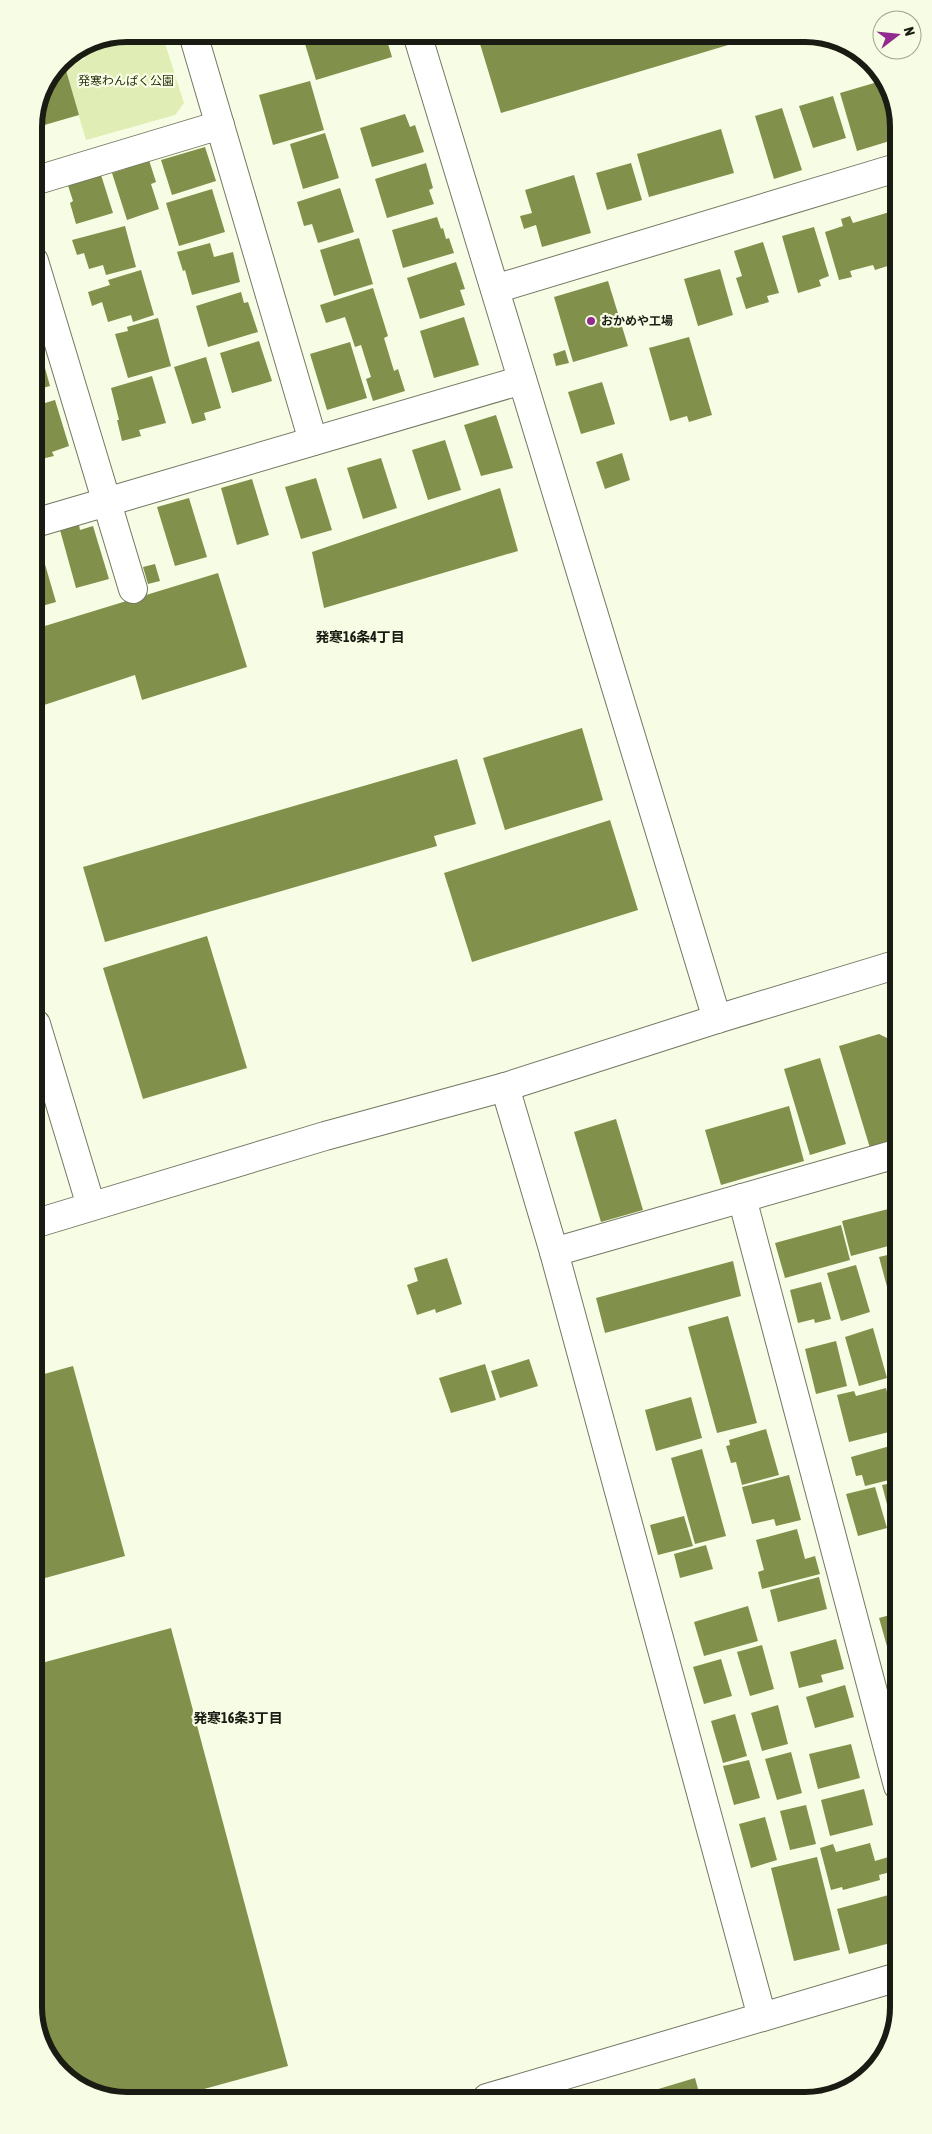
<svg xmlns="http://www.w3.org/2000/svg" width="932" height="2134" viewBox="0 0 932 2134" font-family="'Asap Condensed','Noto Sans JP',sans-serif">
  <style>
    .green { fill: #e0edb4 }
    .building { fill: #81904a }
    .lines { fill: none; stroke-linecap: round; stroke-linejoin: round }
    .minor-casing { stroke: #727862; stroke-width: 30 }
    .minor { stroke: #fff; stroke-width: 28 }
    .poi-dot { fill: #922b8f; stroke: #f7fde4; stroke-width: 2 }
    .labels { text-anchor: middle; stroke-width: 4.5; stroke-linejoin: round; paint-order: stroke }
    .park-label { font-size: 12px; fill: #2a3112; stroke: #f7fde4 }
    .poi-label { font-size: 12px; font-weight: bold; fill: #1a1c13; stroke: #f7fde4; text-anchor: start }
    .neighbourhood-label { font-size: 14px; font-weight: bold; fill: #1a1c13; stroke: #f7fde4 }
    .rim { fill: none; stroke: #1a1c13; stroke-width: 6 }
  </style>
  <rect width="100%" height="100%" fill="#f7fde4"/>
  <polygon class="green" points="127,34 162,34 184,103 175,115 86,140 64,65 85,59 82,47 92,41"/>
  <g class="building">
    <polygon points="302,34 385,34 392,57 316,80"/>
    <polygon points="477,34 765,34 501,113"/>
    <polygon points="63,60 79,115 34,128 34,121"/>
    <polygon points="310,81 324,130 273,145 259,95"/>
    <polygon points="881,81 888,90 893,107 893,140 857,151 840,93"/>
    <polygon points="833,96 846,138 813,148 799,106"/>
    <polygon points="782,108 802,170 774,179 755,116"/>
    <polygon points="405,114 410,127 415,125 424,152 372,167 360,128"/>
    <polygon points="721,129 734,173 649,197 637,154"/>
    <polygon points="325,133 339,178 303,189 290,144"/>
    <polygon points="205,147 216,181 172,195 161,160"/>
    <polygon points="148,157 156,182 151,184 159,209 127,220 112,173 125,169 124,164"/>
    <polygon points="97,162 113,213 76,224 70,203 73,201 64,173"/>
    <polygon points="426,163 433,188 429,190 434,204 387,218 375,179"/>
    <polygon points="631,163 642,200 607,210 596,173"/>
    <polygon points="574,175 591,233 542,247 536,225 524,229 520,216 532,213 525,190"/>
    <polygon points="340,188 354,232 318,243 312,224 304,226 297,202"/>
    <polygon points="212,189 225,232 179,246 166,203"/>
    <polygon points="893,203 894,264 875,270 873,265 850,271 852,277 839,280 825,232 843,226 841,219 850,216 853,223 893,211 891,204"/>
    <polygon points="437,217 441,229 443,228 446,239 449,238 454,253 403,268 392,230"/>
    <polygon points="125,226 136,267 106,275 103,265 89,269 84,253 77,255 72,240"/>
    <polygon points="814,227 829,276 819,280 821,286 798,293 782,236"/>
    <polygon points="359,238 373,284 334,296 320,250"/>
    <polygon points="763,242 779,293 767,296 769,302 746,309 736,278 742,276 734,251"/>
    <polygon points="210,243 214,257 233,252 240,282 192,295 185,270 183,271 177,252"/>
    <polygon points="456,262 465,289 460,290 465,305 420,319 407,278"/>
    <polygon points="720,269 733,315 698,326 684,279"/>
    <polygon points="141,270 154,315 133,322 131,315 108,322 102,302 92,306 88,292 110,285 108,280"/>
    <polygon points="608,281 628,346 573,362 554,297"/>
    <polygon points="373,288 388,336 384,338 394,371 398,369 405,391 373,401 366,379 371,377 361,345 355,347 345,317 326,323 320,305"/>
    <polygon points="241,292 244,303 248,302 258,332 208,347 196,306"/>
    <polygon points="464,317 479,365 434,378 420,331"/>
    <polygon points="158,318 171,366 128,378 115,334 128,331 127,327"/>
    <polygon points="689,337 712,415 689,422 687,416 670,421 649,348"/>
    <polygon points="259,341 272,381 232,393 220,353"/>
    <polygon points="350,342 367,398 327,410 310,354"/>
    <polygon points="565,350 569,363 556,366 553,354"/>
    <polygon points="35,356 37,356 41,369 45,368 50,386 35,390"/>
    <polygon points="206,357 221,408 204,413 206,420 192,424 174,367"/>
    <polygon points="152,376 166,423 139,430 141,436 122,441 117,420 119,420 111,388"/>
    <polygon points="602,382 615,424 581,434 568,392"/>
    <polygon points="55,400 69,446 52,452 54,456 37,460 35,451 35,406"/>
    <polygon points="496,415 513,468 481,476 464,425"/>
    <polygon points="445,440 461,490 428,500 412,450"/>
    <polygon points="622,453 630,480 605,489 596,462"/>
    <polygon points="381,458 397,508 363,519 347,468"/>
    <polygon points="316,478 332,530 301,539 285,487"/>
    <polygon points="252,479 269,535 237,545 221,488"/>
    <polygon points="500,488 518,551 324,608 312,552"/>
    <polygon points="189,498 207,557 175,566 157,507"/>
    <polygon points="79,525 80,530 93,526 109,579 76,588 60,530"/>
    <polygon points="37,537 56,602 35,608 35,538"/>
    <polygon points="155,564 160,581 148,584 143,567"/>
    <polygon points="218,573 247,667 142,700 135,675 35,708 35,629"/>
    <polygon points="582,728 603,800 505,830 483,758"/>
    <polygon points="457,759 476,824 434,836 437,846 105,942 83,867"/>
    <polygon points="610,820 638,910 472,962 444,873"/>
    <polygon points="207,936 247,1068 143,1099 103,968"/>
    <polygon points="879,1034 889,1039 891,1047 889,1048 896,1069 896,1140 870,1148 839,1046"/>
    <polygon points="820,1058 846,1144 810,1155 784,1069"/>
    <polygon points="789,1106 804,1161 721,1185 705,1130"/>
    <polygon points="616,1119 643,1210 601,1222 574,1132"/>
    <polygon points="896,1207 896,1244 851,1256 842,1221"/>
    <polygon points="841,1225 850,1260 785,1278 775,1243"/>
    <polygon points="896,1253 896,1308 893,1309 879,1257"/>
    <polygon points="447,1258 462,1304 436,1313 435,1309 417,1315 407,1285 418,1281 414,1268"/>
    <polygon points="733,1261 741,1296 605,1333 596,1298"/>
    <polygon points="856,1265 870,1312 841,1321 827,1273"/>
    <polygon points="821,1282 831,1319 815,1323 814,1319 798,1323 790,1290"/>
    <polygon points="728,1316 757,1423 717,1433 688,1327"/>
    <polygon points="873,1328 887,1378 859,1386 845,1337"/>
    <polygon points="836,1341 847,1386 816,1394 805,1349"/>
    <polygon points="529,1359 538,1386 500,1398 491,1371"/>
    <polygon points="485,1364 496,1400 451,1413 439,1378"/>
    <polygon points="73,1366 125,1556 38,1580 37,1376"/>
    <polygon points="886,1388 897,1430 849,1442 837,1395 854,1391 856,1396"/>
    <polygon points="691,1397 702,1438 656,1451 645,1410"/>
    <polygon points="766,1429 779,1475 742,1485 736,1462 731,1463 726,1446 730,1445 729,1440"/>
    <polygon points="897,1444 897,1478 865,1486 862,1475 856,1476 851,1457"/>
    <polygon points="702,1449 726,1536 695,1544 671,1458"/>
    <polygon points="789,1475 801,1520 776,1526 774,1519 752,1524 742,1487"/>
    <polygon points="897,1482 897,1535 895,1535 882,1485"/>
    <polygon points="875,1487 887,1528 858,1536 846,1494"/>
    <polygon points="684,1516 693,1546 658,1555 650,1525"/>
    <polygon points="797,1529 805,1559 815,1556 820,1574 762,1589 758,1572 764,1570 756,1540"/>
    <polygon points="706,1545 713,1569 680,1578 674,1554"/>
    <polygon points="819,1577 827,1609 778,1622 770,1590"/>
    <polygon points="748,1606 758,1641 704,1656 694,1622"/>
    <polygon points="897,1613 897,1648 888,1650 879,1618"/>
    <polygon points="171,1628 288,2066 164,2100 121,2100 71,2081 39,2037 38,1664"/>
    <polygon points="836,1639 844,1669 821,1675 823,1682 799,1688 790,1652"/>
    <polygon points="762,1645 774,1689 750,1696 737,1652"/>
    <polygon points="721,1659 732,1696 704,1704 693,1667"/>
    <polygon points="845,1685 854,1717 815,1728 806,1697"/>
    <polygon points="778,1705 788,1744 762,1751 751,1713"/>
    <polygon points="735,1714 747,1756 723,1763 711,1721"/>
    <polygon points="851,1744 860,1778 818,1789 809,1754"/>
    <polygon points="791,1752 802,1793 777,1800 765,1759"/>
    <polygon points="749,1760 760,1798 734,1805 723,1766"/>
    <polygon points="864,1789 873,1825 830,1836 821,1800"/>
    <polygon points="806,1805 816,1844 790,1850 780,1811"/>
    <polygon points="765,1817 777,1860 751,1868 739,1824"/>
    <polygon points="870,1843 875,1861 895,1855 898,1870 879,1875 880,1880 843,1890 842,1887 831,1890 820,1848 833,1844 836,1852"/>
    <polygon points="817,1857 840,1950 794,1961 771,1868"/>
    <polygon points="896,1893 898,1941 849,1954 837,1909"/>
    <polygon points="695,2078 700,2096 635,2097 635,2096"/>
  </g>
  <g class="lines">
    <g class="minor-casing">
      <g id="minor">
        <polyline points="193,34 313,441"/>
        <polyline points="417,34 717,1019"/>
        <polyline points="34,181 220,125"/>
        <polyline points="34,261 133,589"/>
        <polyline points="495,289 893,169"/>
        <polyline points="35,523 522,380"/>
        <polyline points="36,1024 91,1206"/>
        <polyline points="505,1087 554,1252 762,2017"/>
        <polyline points="742,1198 898,1786"/>
        <polyline points="37,1223 325,1136 505,1087 717,1019 895,965"/>
        <polyline points="554,1252 896,1154"/>
        <polyline points="487,2098 898,1977"/>
      </g>
    </g>
    <use href="#minor" class="minor"/>
  </g>
  <circle class="poi-dot" cx="591" cy="321" r="5"/>
  <g class="labels">
    <g class="park-label">
      <text x="126" y="85">発寒わんぱく公園</text>
    </g>
    <g class="poi-label">
      <text x="601" y="325">おかめや工場</text>
    </g>
    <g class="neighbourhood-label">
      <text x="360" y="642">発寒16条4丁目</text>
      <text x="238" y="1723">発寒16条3丁目</text>
    </g>
  </g>
  <path d="M0 0H932V2134H0ZM127 42H805A85 85 0 0 1 890 127V2007A85 85 0 0 1 805 2092H127A85 85 0 0 1 42 2007V127A85 85 0 0 1 127 42Z" fill="#f7fde4" fill-rule="evenodd"/>
  <path class="rim" d="M127 42H805A85 85 0 0 1 890 127V2007A85 85 0 0 1 805 2092H127A85 85 0 0 1 42 2007V127A85 85 0 0 1 127 42Z"/>
  <g transform="translate(897 35) rotate(74)"><circle r="24" fill="#f7fde4" stroke="#9fa390"/>
  <path d="M0-4L9 19L0 12L-9 19Z" fill="#922b8f"/>
  <text y="-8" font-size="14" font-weight="bold" text-anchor="middle" fill="#1a1c13">N</text>
  </g>
</svg>
